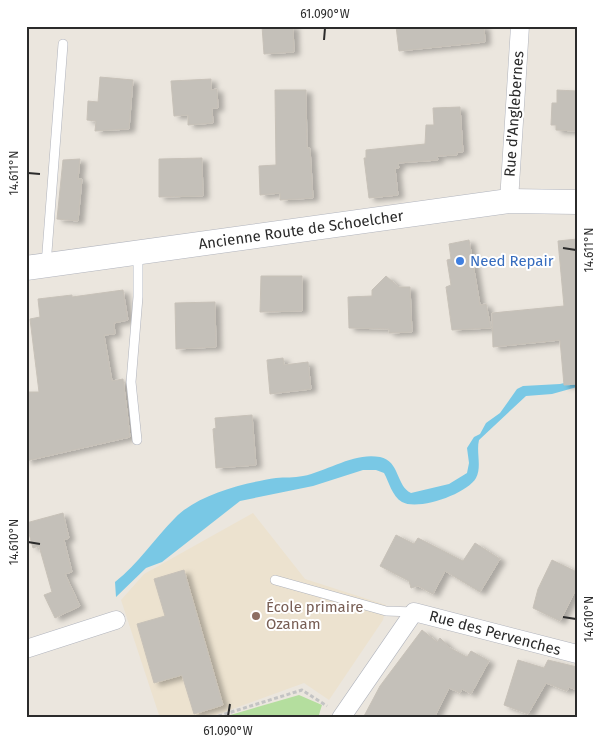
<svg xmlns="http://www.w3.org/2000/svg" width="603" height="744" viewBox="0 0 603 744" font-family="'Fira Sans',sans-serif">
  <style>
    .education { fill: #ece2cf }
    .green { fill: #b4de9e }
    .water { fill: #79c8e5 }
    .building { fill: #c4c0b9; stroke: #c7c1b8; filter: url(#shadow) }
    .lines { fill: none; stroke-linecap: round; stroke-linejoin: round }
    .lane-casing { stroke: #b1b4bd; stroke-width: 10 }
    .street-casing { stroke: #b1b4bd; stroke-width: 19 }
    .secondary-casing { stroke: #b1b4bd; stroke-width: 25 }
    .path { stroke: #c4c4c4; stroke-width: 3; stroke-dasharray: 4 2.5; stroke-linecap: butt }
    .lane { stroke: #fff; stroke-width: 9 }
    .street { stroke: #fff; stroke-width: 18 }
    .secondary { stroke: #fff; stroke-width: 24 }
    .ticks { fill: none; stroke: #2b2b2b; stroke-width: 2 }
    .shop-dot { fill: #3f7fe0; stroke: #fff; stroke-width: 2 }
    .education-dot { fill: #8d6e63; stroke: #fff; stroke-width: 2 }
    .labels { text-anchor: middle; stroke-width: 4; stroke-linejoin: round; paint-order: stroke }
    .street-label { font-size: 15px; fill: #2b2b2b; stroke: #fff }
    .shop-label { font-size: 15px; fill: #366cbe; stroke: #fff; text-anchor: start }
    .education-label { font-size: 15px; fill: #785e54; stroke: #fff; text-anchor: start }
    .neatline { fill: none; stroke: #2b2b2b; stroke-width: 2 }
    .ticks-label { font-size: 12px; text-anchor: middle; fill: #2b2b2b }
  </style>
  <defs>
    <filter id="shadow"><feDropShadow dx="5.5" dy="3" stdDeviation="2.5" flood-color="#0004"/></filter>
  </defs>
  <rect width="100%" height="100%" fill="#ebe6de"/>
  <polygon class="education" points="253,513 305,579 386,605 383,620 329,700 304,683 208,718 160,718 121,600 144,574"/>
  <polygon class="green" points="299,695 322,705 318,718 220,718"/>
  <path class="water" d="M577 380V387L552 394 526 396 479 440C476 452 482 467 476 478 467 494 418 511 402 502 392 496 389 482 384 473L376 470H363L313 486 240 501 162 562 146 568 116 597 115 582C139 563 154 539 175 518 198 494 244 483 276 478 285 477 294 478 303 476 328 471 354 452 380 457 400 461 396 486 411 493L449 484 467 473 469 463 467 448 474 437 480 434 486 423 500 413 517 389 523 386 560 384Z"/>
  <g class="building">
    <polygon points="262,26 293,26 294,52 264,54"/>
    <polygon points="396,26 484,26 485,42 399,51"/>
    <polygon points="100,77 133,80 129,129 95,131 96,121 87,120 88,101 98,102"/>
    <polygon points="211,79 211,90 217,89 218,108 212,108 213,123 188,125 188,115 174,116 171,81"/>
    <polygon points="275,90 306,90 307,148 310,148 313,198 280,200 280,193 260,195 259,166 276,165"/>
    <polygon points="557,90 577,91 577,131 556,130 556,125 551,125 552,103 557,103"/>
    <polygon points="460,107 463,152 457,152 457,155 437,156 438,160 398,163 399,168 395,168 398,195 369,198 364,158 366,158 366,150 425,144 426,125 434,125 433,108"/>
    <polygon points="202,158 203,196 159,197 159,159"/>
    <polygon points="80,159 78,179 82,179 78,221 57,219 63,160"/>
    <polygon points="577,239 577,384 564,385 560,340 493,347 492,313 564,306 558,241"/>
    <polygon points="469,240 480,305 486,304 491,328 452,330 446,287 451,285 447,260 451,259 449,244"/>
    <polygon points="261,276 302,276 302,311 260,312"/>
    <polygon points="386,276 399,287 410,287 412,332 389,333 389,329 349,328 348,297 372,296 372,290"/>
    <polygon points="123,290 128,320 114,323 115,334 104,335 112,381 123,379 130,437 26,461 26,392 39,392 30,319 40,317 38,299 72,295 72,297"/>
    <polygon points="215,302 216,347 176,349 175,303"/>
    <polygon points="283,358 284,365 308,362 311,389 270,394 267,360"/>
    <polygon points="252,415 256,465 216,468 213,429 216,428 215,418"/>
    <polygon points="63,513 69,538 64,540 72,572 65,574 80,606 55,618 44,595 52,592 39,546 33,548 26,523"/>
    <polygon points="396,535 414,544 418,538 463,561 475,543 500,559 480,592 445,571 433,594 418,586 411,588 409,581 380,566"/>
    <polygon points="552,560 577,572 577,587 560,621 533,608 538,589"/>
    <polygon points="184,570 223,705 194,714 182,675 154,683 137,624 165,616 154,579"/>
    <polygon points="422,630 437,642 440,638 450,648 467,657 471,651 489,661 471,694 462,689 460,693 449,688 434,718 363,718 380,686"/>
    <polygon points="518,660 544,668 548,660 577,667 577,690 569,687 567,691 546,683 528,714 504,705"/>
  </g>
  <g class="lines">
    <g class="lane-casing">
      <g id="lane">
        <polyline points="46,265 63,44"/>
        <polyline points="137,440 131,382 138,297 138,252"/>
        <polyline points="275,580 386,611 414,612"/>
      </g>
    </g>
    <g class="street-casing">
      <g id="street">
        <polyline points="509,201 520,26"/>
        <polyline points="26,649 116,620"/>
        <polyline points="341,718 414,612 577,654"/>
      </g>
    </g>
    <g class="secondary-casing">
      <polyline id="secondary" points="26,268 509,201 577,202"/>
    </g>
    <polyline class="path" points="212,718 302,690 327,706"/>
    <use href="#lane" class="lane"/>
    <use href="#street" class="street"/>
    <use href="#secondary" class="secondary"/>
  </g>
  <path class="ticks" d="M324 40 325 28M28 173 40 174M563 248 576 250M28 542 40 544M563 617 576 619M228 716 230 704"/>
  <circle class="shop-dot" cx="460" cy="261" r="5"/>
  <circle class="education-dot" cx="256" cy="616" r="5"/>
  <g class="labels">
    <g class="street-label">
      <text transform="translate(514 114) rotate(-86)" y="5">Rue d'Anglebernes</text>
      <text transform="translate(301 230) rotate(-8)" y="5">Ancienne Route de Schoelcher</text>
      <text transform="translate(495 633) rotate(15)" y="5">Rue des Pervenches</text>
    </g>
    <g class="shop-label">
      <text x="470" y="266">Need Repair</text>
    </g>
    <g class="education-label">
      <text x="266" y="612">École primaire<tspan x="266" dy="17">Ozanam</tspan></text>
    </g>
  </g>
  <rect width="603" height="744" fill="none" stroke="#ffffff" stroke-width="55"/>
  <rect x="28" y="28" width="548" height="688" class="neatline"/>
  <g class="ticks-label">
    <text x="325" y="18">61.090°W</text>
    <text transform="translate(14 173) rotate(-90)" y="4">14.611°N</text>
    <text transform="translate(589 250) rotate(-90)" y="4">14.611°N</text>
    <text transform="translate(14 542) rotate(-90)" y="4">14.610°N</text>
    <text transform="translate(589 619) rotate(-90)" y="4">14.610°N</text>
    <text x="228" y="735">61.090°W</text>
  </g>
</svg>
